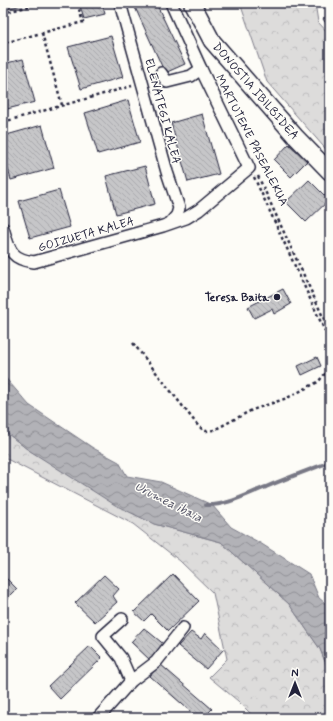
<svg xmlns="http://www.w3.org/2000/svg" width="333" height="721" viewBox="0 0 333 721" font-family="Mynerve,sans-serif">
  <style>
    .forest { fill: url(#forest-crowns); stroke: #807f8b }
    .water { fill: url(#water-waves); stroke: #787885 }
    .lines { fill: none; stroke-linecap: round; stroke-linejoin: round }
    .stream { stroke: #787885; stroke-width: 4 }
    .building { fill: url(#building-back-hatch); stroke: #22223b }
    .minor-casing { stroke: #22223b; stroke-width: 14 }
    .secondary-casing { stroke: #22223b; stroke-width: 19 }
    .path { stroke: #22223b; stroke-width: 2.5; stroke-dasharray: 3 3; stroke-linecap: butt }
    .minor { stroke: #fdfcf7; stroke-width: 11 }
    .secondary { stroke: #fdfcf7; stroke-width: 16 }
    .poi-dot { fill: #22223b; stroke: #fdfcf7; stroke-width: 1.5 }
    .labels { text-anchor: middle; stroke-width: 3; stroke-linejoin: round; paint-order: stroke }
    .street-label { font-size: 12px; fill: #22223b; stroke: #fdfcf7 }
    .poi-label { font-size: 12px; font-weight: bold; fill: #22223b; stroke: #fdfcf7; text-anchor: end }
    .water-label { font-size: 13px; font-style: italic; fill: #545466; stroke: #fdfcf7 }
  </style>
  <defs>
    <pattern id="forest-crowns" width="20" height="18" patternUnits="userSpaceOnUse"><rect width="20" height="18" fill="#dddcdb"/><path d="M2 6a3 3 0 1 1 6 0M12 15a3 3 0 1 1 6 0" fill="none" stroke="#bdbcbd"/></pattern>
    <pattern id="water-waves" width="16" height="10" patternUnits="userSpaceOnUse"><rect width="16" height="10" fill="#b2b2b7"/><path d="M0 5q4-4 8 0t8 0" fill="none" stroke="#909096"/></pattern>
    <pattern id="building-back-hatch" width="6" height="6" patternUnits="userSpaceOnUse"><rect width="6" height="6" fill="#c6c6c8"/><path d="M-1 5l2 2M0 0l6 6M5-1l2 2" fill="none" stroke="#aaaaad"/></pattern>
  </defs>
  <rect width="100%" height="100%" fill="#fdfcf7"/>
  <filter id="ink" filterUnits="userSpaceOnUse"><feTurbulence type="fractalNoise" baseFrequency=".025" numOctaves="2"/><feDisplacementMap in="SourceGraphic" scale="8" xChannelSelector="R" yChannelSelector="G"/><feConvolveMatrix kernelMatrix="1 2 1 2 8 2 1 2 1" color-interpolation-filters="sRGB"/></filter>
  <g filter="url(#ink)">
    <g class="forest">
      <polygon points="240,3 315,3 318,22 330,35 330,154 267,82"/>
      <polygon points="3,430 27,449 154,524 221,542 289,604 320,649 330,674 330,718 255,718 238,701 209,677 227,659 213,593 180,561 133,524 3,457"/>
    </g>
    <polygon class="water" points="3,375 29,405 93,448 119,462 127,476 161,482 212,505 231,527 260,543 309,574 319,598 330,607 330,674 320,649 289,604 221,542 154,524 115,505 27,449 3,430"/>
    <g class="lines">
      <path class="stream" d="M206 505C227 506 247 494 266 487 287 478 309 470 330 462"/>
    </g>
    <g class="building">
      <polygon points="3,3 29,3 3,10"/>
      <polygon points="79,3 102,3 105,14 84,19"/>
      <polygon points="133,3 156,3 185,64 165,73"/>
      <polygon points="330,14 330,29 323,19"/>
      <polygon points="111,36 123,77 81,89 68,47"/>
      <polygon points="23,59 35,102 3,110 3,64"/>
      <polygon points="128,100 140,142 98,154 85,113"/>
      <polygon points="202,114 219,174 188,182 171,123"/>
      <polygon points="42,125 54,168 11,180 3,151 3,136"/>
      <polygon points="289,144 307,161 291,177 274,160"/>
      <polygon points="145,166 155,204 116,214 106,176"/>
      <polygon points="309,180 329,200 306,222 286,202"/>
      <polygon points="59,190 70,227 30,238 19,201"/>
      <polygon points="283,289 291,304 274,314 272,309 254,318 248,307"/>
      <polygon points="317,357 321,366 302,375 298,366"/>
      <polygon points="173,574 199,601 168,631 151,614 144,621 134,612"/>
      <polygon points="3,575 17,589 5,601 3,599"/>
      <polygon points="104,575 119,589 113,596 117,602 95,622 75,603"/>
      <polygon points="144,628 166,646 151,661 131,642"/>
      <polygon points="191,632 201,639 205,633 223,650 206,669 178,646"/>
      <polygon points="90,646 102,658 60,699 48,686"/>
      <polygon points="160,664 212,709 203,718 198,718 150,676"/>
    </g>
    <g class="lines">
      <g class="minor-casing">
        <g id="minor">
          <polyline points="120,3 167,172 179,208 177,215 170,223"/>
          <polyline points="161,73 167,82 191,76 201,69"/>
          <path d="M3 228C9 249 10 259 34 262L163 226 186 218 199 210 249 168 201 69 171 3"/>
          <polyline points="122,619 103,636 121,658 131,681"/>
          <polyline points="98,718 131,681 156,662 183,628"/>
        </g>
      </g>
      <g class="secondary-casing">
        <polyline id="secondary" points="192,3 212,41 295,136 330,172"/>
      </g>
      <g class="path">
        <polyline points="3,13 42,3"/>
        <polyline points="42,33 62,105"/>
        <polyline points="3,39 4,43 83,22 77,3"/>
        <polyline points="3,122 132,86"/>
        <polyline points="258,176 330,332"/>
        <polyline points="254,177 330,342"/>
        <polyline points="133,343 199,427 206,431 214,430 252,410 287,398 318,382 330,368"/>
      </g>
      <use href="#minor" class="minor"/>
      <use href="#secondary" class="secondary"/>
    </g>
  </g>
  <circle class="poi-dot" cx="277" cy="297" r="4"/>
  <g class="labels">
    <g class="street-label">
      <text transform="translate(256 91) rotate(49)" y="4">DONOSTIA IBILBIDEA</text>
      <text transform="translate(163 111) rotate(75)" y="4">ELENATEGI KALEA</text>
      <text transform="translate(252 140) rotate(63)" y="4">MARTUTENE PASEALEKUA</text>
      <text transform="translate(86 234) rotate(-16)" y="4">GOIZUETA KALEA</text>
    </g>
    <g class="poi-label">
      <text x="269" y="301">Teresa Baita</text>
    </g>
    <g class="water-label">
      <text transform="translate(169 501) rotate(27)" y="5">Urumea ibaia</text>
    </g>
  </g>
  <rect width="333" height="721" fill="none" stroke="#fdfcf7" stroke-width="16"/>
  <rect x="8" y="8" width="317" height="705" fill="none" stroke="#22223b" stroke-width="1.5" filter="url(#ink)"/>
  <g transform="translate(295 683)" stroke="#fdfcf7" stroke-width="3" paint-order="stroke">
  <path d="M0-3L7 15L0 10L-7 15Z" fill="#22223b"/>
  <text y="-6" font-size="11" font-weight="bold" text-anchor="middle" fill="#22223b">N</text>
  </g>
</svg>
